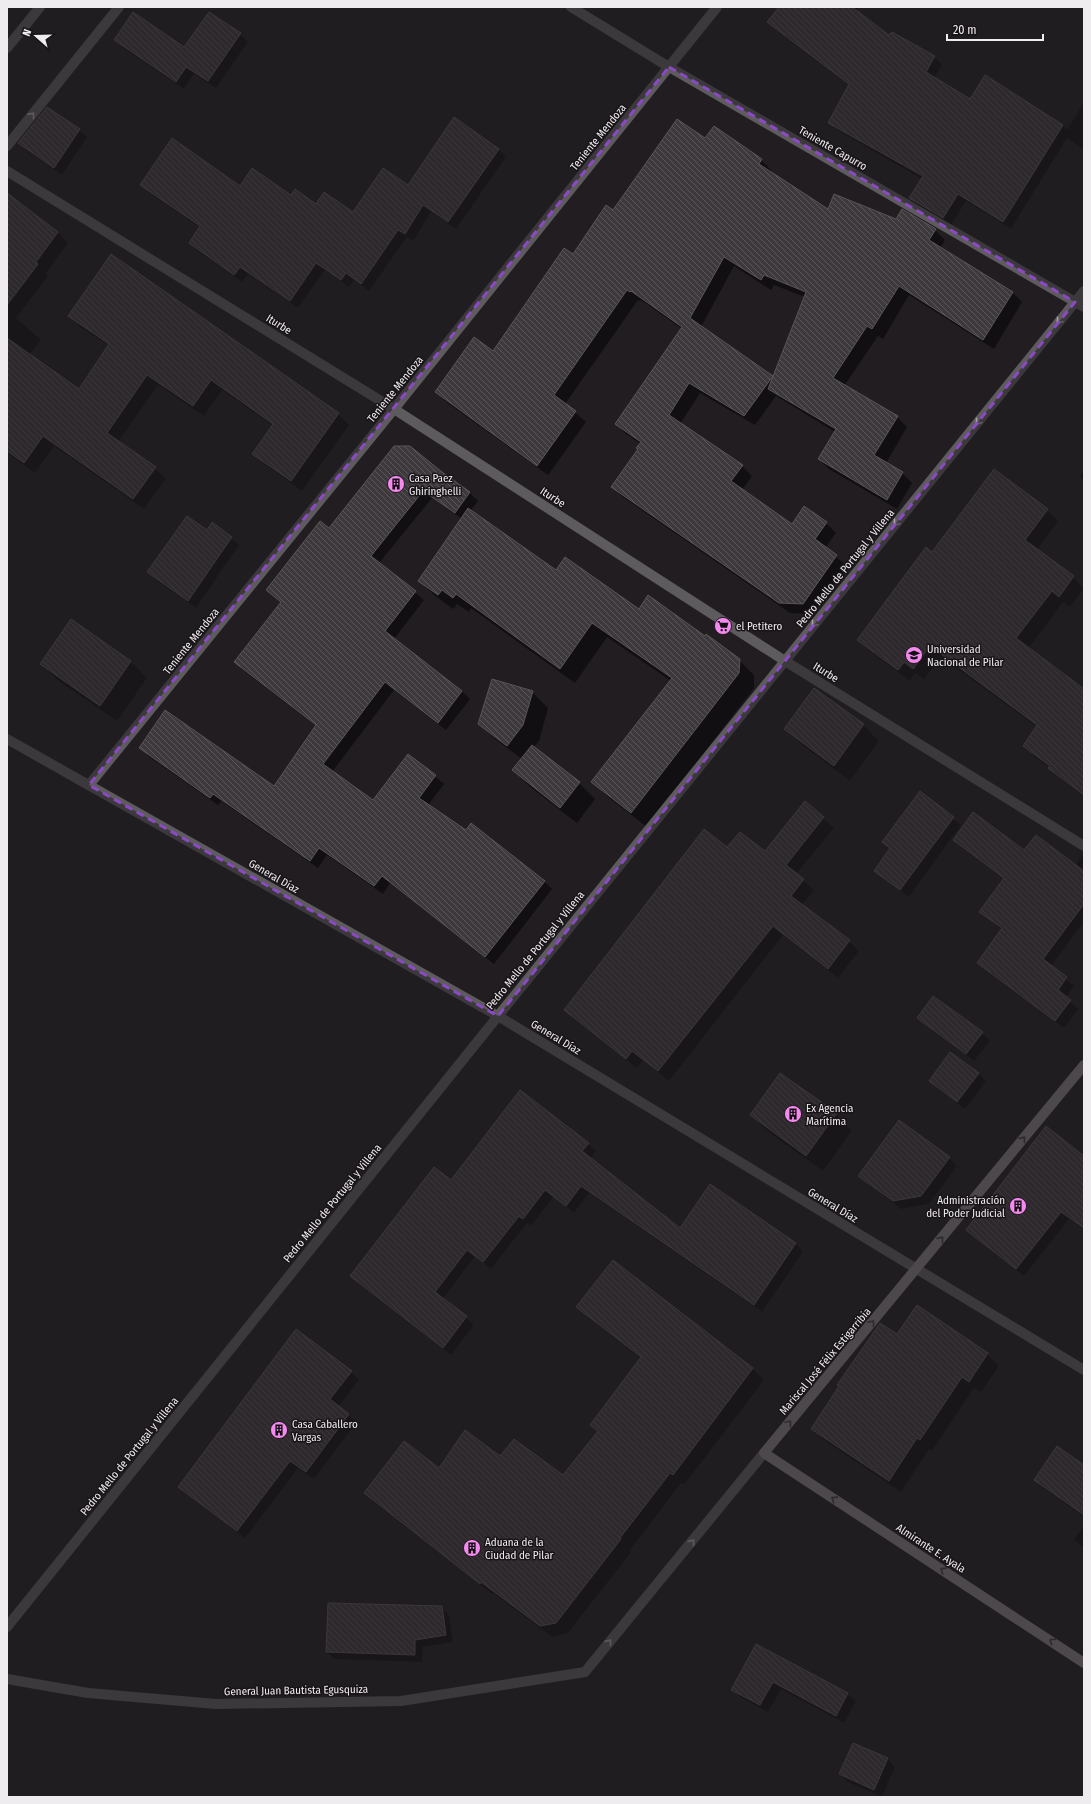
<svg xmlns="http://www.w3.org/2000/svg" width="1091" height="1804" viewBox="0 0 1091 1804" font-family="'Fira Sans Condensed',sans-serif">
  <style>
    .shadow { fill: #0007; fill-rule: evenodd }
    .building { fill: url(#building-back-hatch); stroke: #595458 }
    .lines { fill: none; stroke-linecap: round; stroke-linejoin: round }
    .minor { stroke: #5d5b5d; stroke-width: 10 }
    .secondary { stroke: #817d81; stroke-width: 10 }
    .oneway { stroke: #a6a4a6 }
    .oneway2 { stroke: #3d393c }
    .marked { fill: none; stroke: #8c49c6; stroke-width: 3; stroke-dasharray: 8 5; stroke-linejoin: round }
    .labels { text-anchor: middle; stroke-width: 3; stroke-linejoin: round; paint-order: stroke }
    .street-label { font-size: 11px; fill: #efecef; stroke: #181417 }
    .poi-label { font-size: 11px; fill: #efecef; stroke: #181417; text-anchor: start }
  </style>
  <defs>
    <pattern id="building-back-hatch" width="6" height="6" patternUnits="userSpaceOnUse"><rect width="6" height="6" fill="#3e393d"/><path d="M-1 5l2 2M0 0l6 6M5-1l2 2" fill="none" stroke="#5a5659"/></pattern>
  </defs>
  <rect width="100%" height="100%" fill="#211d21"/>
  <g class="shadow">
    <polygon points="780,7 859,7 856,11 890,37 934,57 942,65 934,78 971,101 1063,125 1067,130 1084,102 1084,150 1067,138 1011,229 966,201 951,225 918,206 910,198 922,179 837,130 829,122 850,85 776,30 769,22"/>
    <polygon points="209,13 240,34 248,42 216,88 194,74 184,89 123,48 115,40 184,48"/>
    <path d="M714 127 761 160 771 170 770 173 828 210 896 220 935 230 945 240 940 248 1012 292 1022 302 994 349 909 295 883 339 878 336 844 386 897 417 907 427 886 463 902 473 912 483 897 509 829 469 819 459 835 432 776 396 755 425 700 393 680 424 742 466 752 476 742 490 792 525 826 523 836 533 825 548 847 566 813 614 790 613 623 497 612 487 639 450 641 444 626 434 616 424 682 329 641 300 640 301 638 300 565 404 586 422 548 475 446 402 436 392 493 352 573 255 613 212 705 140ZM734 266 771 290 774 285 805 297 773 378 701 327Z"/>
    <polygon points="79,130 87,137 62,175 27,151 19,143"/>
    <polygon points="498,149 506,157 456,229 431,212 413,241 407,237 369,291 354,280 349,287 325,270 298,308 248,274 242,282 198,251 190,243 200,228 149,192 141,185 240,187 291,196 316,206 353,213 408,187"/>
    <polygon points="7,194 58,233 68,243 46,273 48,276 16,318 41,340 29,355 79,390 109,346 80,327 70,316 111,256 339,414 349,425 302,491 264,464 254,453 273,426 222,390 204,416 158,385 118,442 155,468 166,479 144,509 54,446 35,473 7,453"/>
    <polygon points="1084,470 1084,481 1080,477"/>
    <polygon points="441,473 470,493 478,501 470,511 556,572 639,610 739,660 754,675 754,688 647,827 608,797 593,782 671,681 607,637 575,683 471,608 469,612 457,604 453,609 434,595 419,581 462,519 432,498 379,563 424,600 394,639 462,691 470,699 446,730 394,690 332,772 373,801 409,755 444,784 428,805 544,881 552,889 494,964 390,883 383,894 327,855 318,868 221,801 218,805 148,756 140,748 274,787 316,726 243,670 235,662 282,603 268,590 329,530"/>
    <polygon points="1047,510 1058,521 1037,550 1073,577 1084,589 1070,607 1063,602 1028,649 1084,690 1084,796 1061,779 1050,768 1035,757 1024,745 1037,727 941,657 924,679 915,673 910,681 870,651 858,640 933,553"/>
    <polygon points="207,531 231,538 239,545 196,608 156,580 149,572"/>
    <polygon points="71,620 131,662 147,678 117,721 57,680 41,664"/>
    <polygon points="532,692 548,708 539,741 534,747 579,783 595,799 577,823 529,786 513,770 522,759 495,739 479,723"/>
    <polygon points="863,725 879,741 850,781 802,745 786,729"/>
    <polygon points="920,792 961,825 909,897 883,878 875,871 891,850 883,842"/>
    <polygon points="805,803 834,828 796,874 814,890 802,905 849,941 859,951 838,978 783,935 669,1081 643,1060 637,1068 575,1020 565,1010 728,849 765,853"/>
    <polygon points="955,840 1025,852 1075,866 1084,853 1084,922 1051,966 1074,986 1066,998 1078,1009 1064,1028 986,971 978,963 1002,930 980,911 1005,879 962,848"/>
    <polygon points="918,1017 982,1033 990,1041 974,1061 926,1025"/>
    <polygon points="978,1073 986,1081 965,1109 938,1089 930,1081"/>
    <polygon points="836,1114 852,1130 823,1171 767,1131 751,1115"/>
    <polygon points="900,1121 949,1158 957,1166 929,1204 901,1209 867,1183 859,1175"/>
    <polygon points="588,1144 596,1151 590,1159 681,1229 710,1186 796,1244 803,1252 762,1312 589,1193 574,1213 554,1196 531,1226 527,1223 491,1269 475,1256 443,1299 474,1325 451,1355 359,1284 351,1276 451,1182"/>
    <polygon points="1084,1153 1084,1229 1069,1219 1024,1276 967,1230"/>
    <polygon points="613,1261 753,1369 764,1380 684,1485 681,1483 630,1550 632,1551 568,1633 552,1637 493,1593 492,1594 376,1504 365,1493 439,1469 501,1458 564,1477 598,1432 591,1425 641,1359 589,1318 578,1307"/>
    <polygon points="898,1336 987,1354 999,1366 981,1392 974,1388 932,1451 929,1449 901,1492 824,1440 812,1429"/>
    <polygon points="351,1372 359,1380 338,1407 357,1422 314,1479 298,1468 245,1538 187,1494 179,1487"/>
    <polygon points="1084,1466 1084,1517 1043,1488 1035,1480"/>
    <polygon points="1084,1526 1084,1548 1074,1539"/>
    <polygon points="441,1607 449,1615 453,1642 423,1647 422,1662 334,1659 327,1652"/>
    <polygon points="757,1645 848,1694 856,1701 844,1723 781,1689 768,1712 740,1697 733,1690"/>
    <polygon points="854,1744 888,1759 895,1767 882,1797 848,1782 840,1774"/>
  </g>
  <g class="building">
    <polygon points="779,7 852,7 889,35 892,32 935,56 926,72 970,99 985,75 1063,125 1003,222 958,194 943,218 909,198 923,176 828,123 849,84 767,22"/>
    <polygon points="133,12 184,47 209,12 241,33 208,81 186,67 176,82 114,40"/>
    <polygon points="47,107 80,129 54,168 18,143"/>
    <polygon points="454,117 499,149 448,222 423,205 405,234 398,230 361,284 346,273 341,280 316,263 290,301 240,267 234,275 189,243 200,226 140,185 172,138 240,186 252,168 291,195 295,189 316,204 324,192 353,212 383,168 408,185"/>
    <polygon points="677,119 705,138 714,126 762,159 759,164 828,209 834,194 896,219 902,209 936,229 929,240 1013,292 983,340 899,286 872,329 867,326 833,378 898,416 874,455 903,472 887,500 818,459 836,429 768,389 806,292 764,275 761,280 724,257 690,318 773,376 744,416 689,383 669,415 743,465 731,481 792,524 804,506 827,522 815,539 837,555 803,604 779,603 611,487 638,449 636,448 641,442 615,424 682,327 631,291 630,292 627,290 554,395 576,411 537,466 435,392 474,337 493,351 564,248 573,254 606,205 613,210"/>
    <polygon points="7,193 58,232 36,262 38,264 7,305"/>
    <polygon points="111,254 339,413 291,481 252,454 273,424 211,380 193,406 147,375 107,433 156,467 133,499 43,436 24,463 7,451 7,338 79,389 109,344 68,316"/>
    <polygon points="394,446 410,446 442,472 470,492 455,513 423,491 371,556 416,591 385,631 462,691 438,723 385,682 323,764 373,800 408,754 436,775 419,798 466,830 471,823 545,881 485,957 382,876 374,886 319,848 310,861 213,794 210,798 139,748 165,710 274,786 316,725 234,662 281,602 266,590 320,521 329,528"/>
    <polygon points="994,469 1048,509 1025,540 1074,576 1059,597 1052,591 1016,638 1084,689 1084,795 1048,768 1050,766 1023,746 1037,725 930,646 913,669 904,662 898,670 857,640 926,547 932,552"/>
    <polygon points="468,508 556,570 565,557 639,609 648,595 705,636 706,634 740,659 739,673 631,813 591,782 672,678 592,623 560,669 456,594 453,598 442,590 438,595 418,581"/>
    <polygon points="187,516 207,530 212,522 232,537 188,601 147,572"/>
    <polygon points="71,619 131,661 100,706 40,664"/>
    <polygon points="492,679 533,691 523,725 507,746 478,724"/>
    <polygon points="814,688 864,724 834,766 784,729"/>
    <polygon points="532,745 580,782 560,808 512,770"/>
    <polygon points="920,791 954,817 900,890 874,871 890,848 882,842"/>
    <polygon points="805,801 824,817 786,865 804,879 791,896 850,940 828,969 773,926 658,1071 632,1051 626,1059 564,1010 704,829 727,847 740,832 765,851"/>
    <polygon points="973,812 1024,850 1036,835 1084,871 1084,904 1043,959 1067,977 1058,990 1071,1000 1055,1021 977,963 1002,928 979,912 1004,878 953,840"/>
    <polygon points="933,996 983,1032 966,1054 917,1018"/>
    <polygon points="950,1052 979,1073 957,1102 929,1081"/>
    <polygon points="780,1073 837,1113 806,1156 750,1115"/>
    <polygon points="520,1090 589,1143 582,1151 680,1228 710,1184 796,1243 754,1305 581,1186 566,1206 545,1190 523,1219 519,1216 483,1262 467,1250 435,1292 467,1316 443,1348 350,1276 434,1167 451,1180"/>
    <polygon points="899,1120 950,1157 921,1196 893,1201 858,1176"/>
    <polygon points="1046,1126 1084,1156 1084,1228 1061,1212 1016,1269 966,1230"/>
    <polygon points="613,1260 753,1368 673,1475 670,1473 620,1538 621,1539 556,1623 540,1626 481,1582 480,1584 364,1493 404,1441 439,1468 465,1430 500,1456 514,1439 563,1475 598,1431 590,1425 641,1357 576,1307"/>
    <polygon points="917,1305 988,1353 969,1382 962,1377 920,1440 917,1438 889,1481 811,1429 839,1386 837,1385 880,1323 897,1334"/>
    <polygon points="296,1329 352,1371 330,1399 349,1414 306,1472 290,1461 237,1531 178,1487"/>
    <polygon points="1057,1446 1084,1465 1084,1515 1034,1480"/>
    <polygon points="328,1603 442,1606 446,1635 415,1640 415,1655 326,1652"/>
    <polygon points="756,1644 848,1693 836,1716 773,1682 760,1705 731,1690"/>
    <polygon points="853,1743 888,1758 874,1790 839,1774"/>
  </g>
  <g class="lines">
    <g class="minor">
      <polyline points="571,7 669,67 1084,307"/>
      <polyline points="7,48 40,7"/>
      <polyline points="7,146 119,7"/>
      <polyline points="7,171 394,409 785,661 1084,846"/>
      <polyline points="7,739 498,1016 1084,1370"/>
      <polyline points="89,785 394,409 717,7"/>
      <polyline points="7,1627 498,1016 1084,291"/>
      <polyline points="7,1679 88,1693 216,1704 401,1701 585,1672 764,1453"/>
    </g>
    <polyline class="secondary" points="1084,1065 764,1453 1084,1663"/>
  </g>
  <defs><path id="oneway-chevron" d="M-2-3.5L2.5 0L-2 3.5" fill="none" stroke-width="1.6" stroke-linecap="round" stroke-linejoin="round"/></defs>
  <g class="oneway">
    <use href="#oneway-chevron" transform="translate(32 115) rotate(-51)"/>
    <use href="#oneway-chevron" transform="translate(1059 321) rotate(129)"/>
    <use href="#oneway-chevron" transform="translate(978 422) rotate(129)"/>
    <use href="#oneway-chevron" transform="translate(896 523) rotate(129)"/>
    <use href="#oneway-chevron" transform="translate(814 624) rotate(129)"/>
    <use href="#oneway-chevron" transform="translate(692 1542) rotate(-51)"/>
    <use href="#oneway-chevron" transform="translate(609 1642) rotate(-51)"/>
  </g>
  <g class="oneway2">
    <use href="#oneway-chevron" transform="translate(1023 1139) rotate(-51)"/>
    <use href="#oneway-chevron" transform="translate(941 1239) rotate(-51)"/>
    <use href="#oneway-chevron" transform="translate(872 1323) rotate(-50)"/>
    <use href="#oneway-chevron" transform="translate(789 1423) rotate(-50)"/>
    <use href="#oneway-chevron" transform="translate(834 1499) rotate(-147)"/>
    <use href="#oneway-chevron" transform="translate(943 1570) rotate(-147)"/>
    <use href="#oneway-chevron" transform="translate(1052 1641) rotate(-147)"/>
  </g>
  <path d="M0 0H1091V1804H0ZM669 67 1075 302 498 1016 89 785Z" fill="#211d21" fill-opacity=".55" fill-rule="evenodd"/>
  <path class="marked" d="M669 67 1075 302 498 1016 89 785Z"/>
  <defs>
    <g id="building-disc" transform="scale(0.9)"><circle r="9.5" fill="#f489ef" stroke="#181417"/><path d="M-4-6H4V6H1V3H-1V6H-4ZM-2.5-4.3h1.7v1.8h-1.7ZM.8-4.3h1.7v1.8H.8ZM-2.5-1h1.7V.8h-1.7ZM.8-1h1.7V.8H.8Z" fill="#111"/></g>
    <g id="supermarket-disc" transform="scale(0.9)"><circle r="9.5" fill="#f489ef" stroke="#181417"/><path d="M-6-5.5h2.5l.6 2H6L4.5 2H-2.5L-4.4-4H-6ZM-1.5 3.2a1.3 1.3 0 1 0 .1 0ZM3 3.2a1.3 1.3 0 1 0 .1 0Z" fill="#111"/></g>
    <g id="university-disc" transform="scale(0.9)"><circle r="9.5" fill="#f489ef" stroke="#181417"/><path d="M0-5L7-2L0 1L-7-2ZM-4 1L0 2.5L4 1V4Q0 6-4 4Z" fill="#111"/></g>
  </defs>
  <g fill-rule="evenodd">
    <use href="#building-disc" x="396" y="484"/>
    <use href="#supermarket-disc" x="723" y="626"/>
    <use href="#university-disc" x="914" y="655"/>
    <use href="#building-disc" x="793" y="1114"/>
    <use href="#building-disc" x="1018" y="1206"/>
    <use href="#building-disc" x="279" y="1430"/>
    <use href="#building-disc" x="472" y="1548"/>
  </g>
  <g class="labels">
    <g class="street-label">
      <text transform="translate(598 137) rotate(-51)" y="4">Teniente Mendoza</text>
      <text transform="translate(833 148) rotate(30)" y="4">Teniente Capurro</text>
      <text transform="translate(279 324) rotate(32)" y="4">Iturbe</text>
      <text transform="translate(395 389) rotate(-51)" y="4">Teniente Mendoza</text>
      <text transform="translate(553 497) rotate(33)" y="4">Iturbe</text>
      <text transform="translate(845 568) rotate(-51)" y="4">Pedro Mello de Portugal y Villena</text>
      <text transform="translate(191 641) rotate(-51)" y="4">Teniente Mendoza</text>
      <text transform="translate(826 672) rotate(32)" y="4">Iturbe</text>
      <text transform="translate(274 876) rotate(30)" y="4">General Díaz</text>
      <text transform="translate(535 950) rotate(-51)" y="4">Pedro Mello de Portugal y Villena</text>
      <text transform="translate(556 1037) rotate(31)" y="4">General Díaz</text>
      <text transform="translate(332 1203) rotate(-51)" y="4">Pedro Mello de Portugal y Villena</text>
      <text transform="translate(833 1205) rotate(31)" y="4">General Díaz</text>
      <text transform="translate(825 1361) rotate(-50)" y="4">Mariscal José Félix Estigarribia</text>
      <text transform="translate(129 1456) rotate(-51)" y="4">Pedro Mello de Portugal y Villena</text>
      <text transform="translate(931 1548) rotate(33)" y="4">Almirante E. Ayala</text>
      <text transform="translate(296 1690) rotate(-1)" y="4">General Juan Bautista Egusquiza</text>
    </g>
    <g class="poi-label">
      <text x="409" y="482">Casa Paez<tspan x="409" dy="13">Ghiringhelli</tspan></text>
      <text x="736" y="630">el Petitero</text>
      <text x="927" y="653">Universidad<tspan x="927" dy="13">Nacional de Pilar</tspan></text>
      <text x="806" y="1112">Ex Agencia<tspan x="806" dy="13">Marítima</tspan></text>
      <text x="1005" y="1204" text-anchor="end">Administración<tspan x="1005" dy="13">del Poder Judicial</tspan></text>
      <text x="292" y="1428">Casa Caballero<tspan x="292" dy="13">Vargas</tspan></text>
      <text x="485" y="1546">Aduana de la<tspan x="485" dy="13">Ciudad de Pilar</tspan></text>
    </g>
  </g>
  <rect width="1091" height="1804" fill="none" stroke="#efecef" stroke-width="16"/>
  <g transform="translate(36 36) rotate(290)" stroke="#181417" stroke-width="3" paint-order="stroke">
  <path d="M0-3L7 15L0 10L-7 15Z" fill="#efecef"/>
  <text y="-6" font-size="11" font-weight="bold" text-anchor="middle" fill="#efecef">N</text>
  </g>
  <path d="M947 34v6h96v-6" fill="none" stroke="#efecef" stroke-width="2"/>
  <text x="953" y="34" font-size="12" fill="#efecef" stroke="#181417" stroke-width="3" paint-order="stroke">20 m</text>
</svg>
